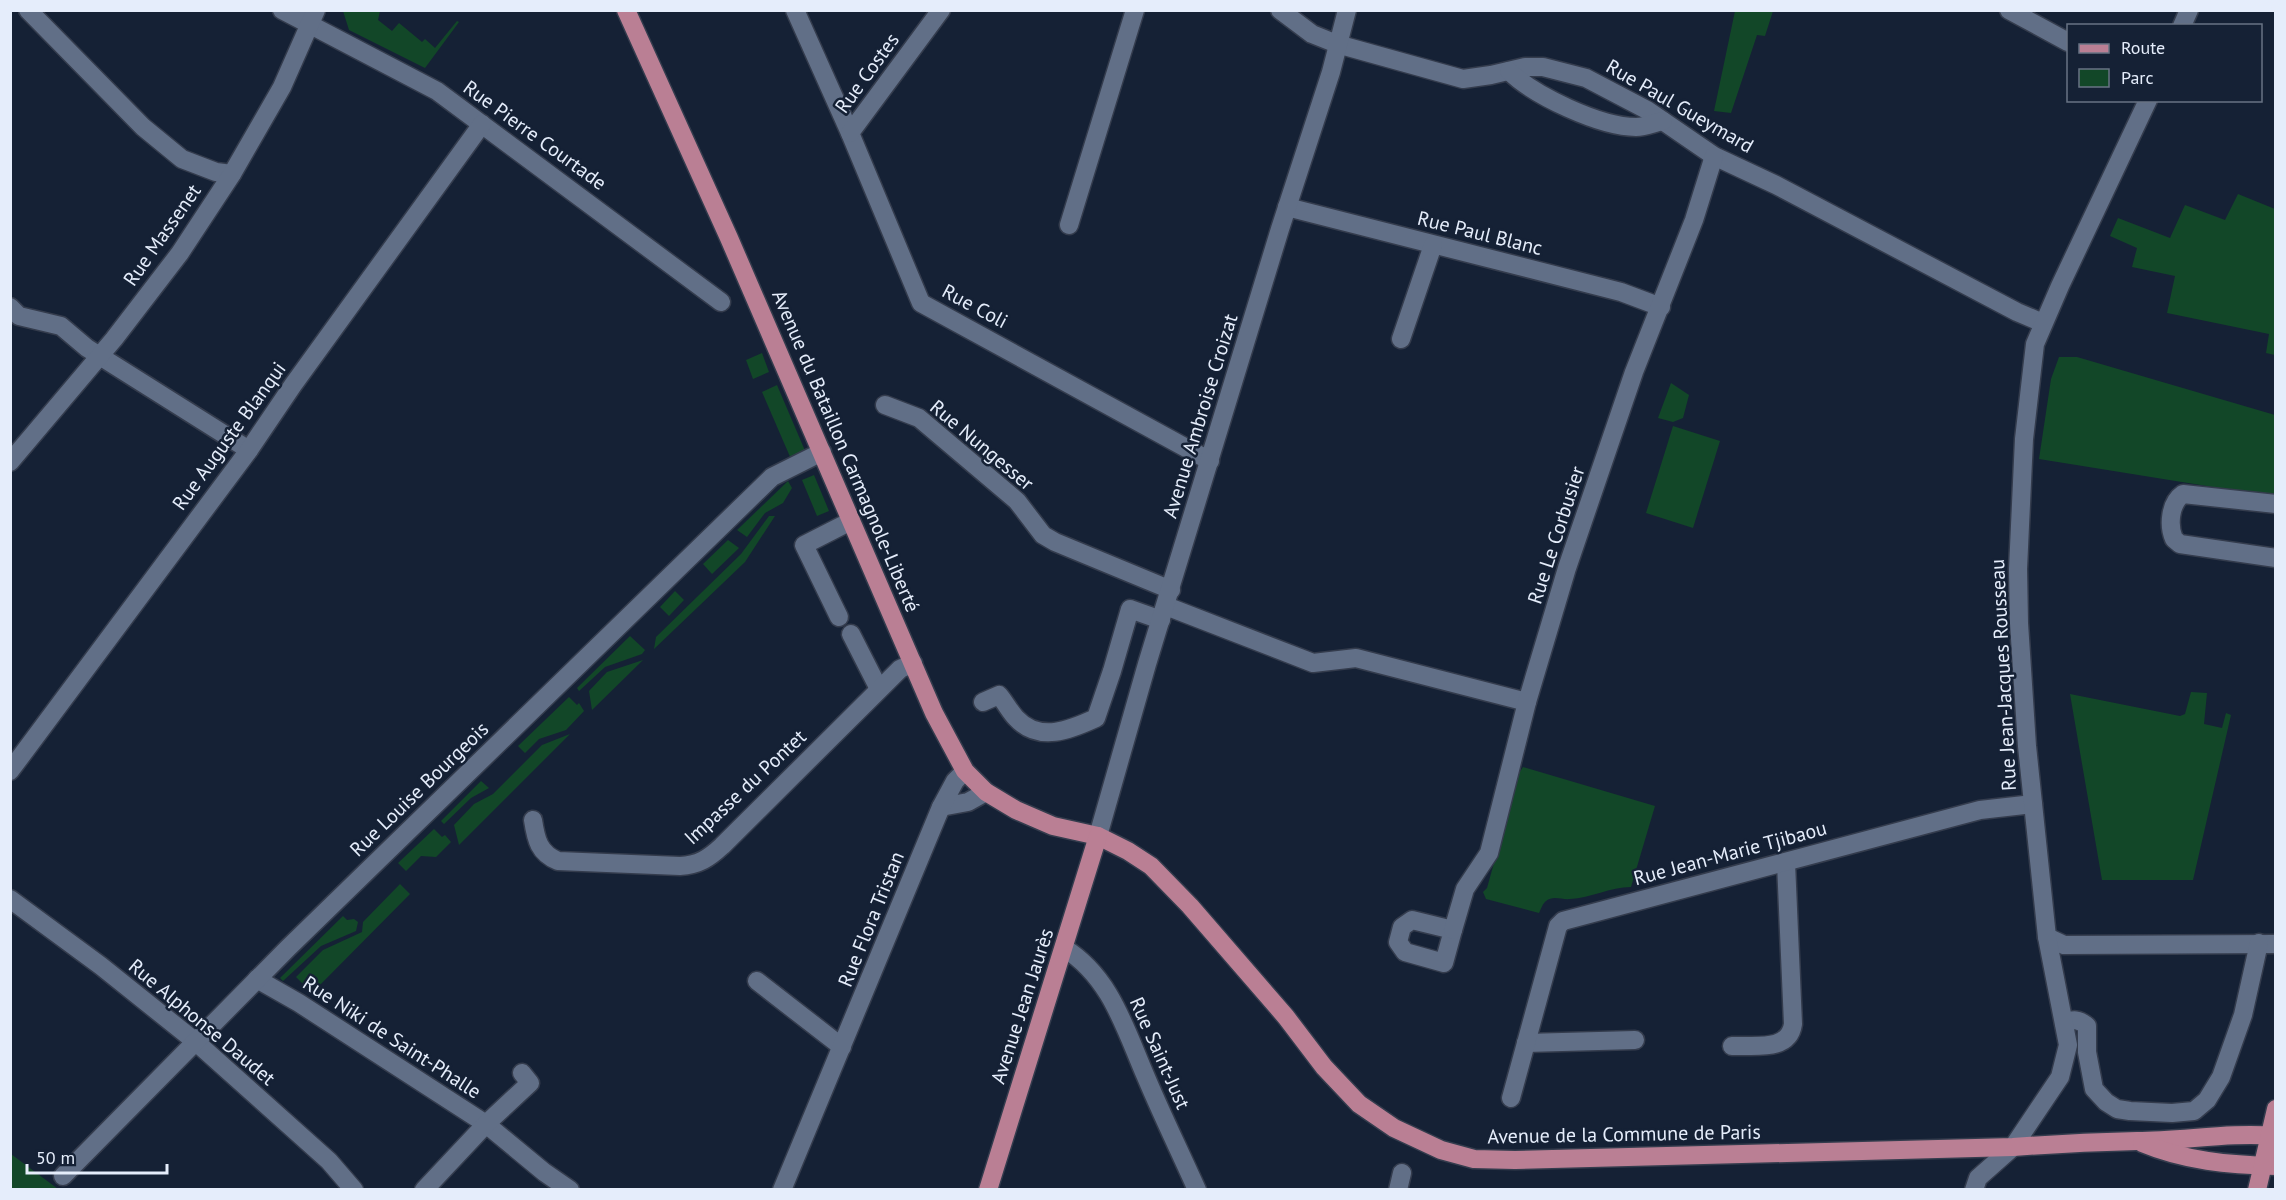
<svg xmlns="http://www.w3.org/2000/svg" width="2286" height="1200" viewBox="0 0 2286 1200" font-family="'PT Sans',sans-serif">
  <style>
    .green { fill: #124728 }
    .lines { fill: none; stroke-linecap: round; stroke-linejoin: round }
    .minor-casing { stroke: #343c4d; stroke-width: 21 }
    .major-casing { stroke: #343c4d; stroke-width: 21 }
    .minor { stroke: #616f87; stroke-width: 18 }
    .major { stroke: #ba7f94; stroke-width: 18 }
    .labels { text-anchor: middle; stroke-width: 5; stroke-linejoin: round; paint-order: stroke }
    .street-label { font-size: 20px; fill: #e5edfb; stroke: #152135 }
  </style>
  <rect width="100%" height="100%" fill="#152135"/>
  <g class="green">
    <polygon points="343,11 380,11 378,20 392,31 399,23 422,42 425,39 435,48 457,21 459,22 425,68 349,30"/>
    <polygon points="1735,11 1773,11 1765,36 1757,35 1731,113 1714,111"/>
    <polygon points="2238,194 2275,209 2275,355 2266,353 2269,334 2167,313 2175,276 2132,267 2137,248 2110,236 2118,218 2170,238 2185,205 2225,220"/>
    <polygon points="762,353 769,372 753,379 746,360"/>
    <polygon points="2059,357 2077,357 2275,415 2275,497 2039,459 2051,379"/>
    <polygon points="1671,383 1689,395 1683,418 1673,422 1658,418"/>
    <polygon points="777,385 806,453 791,459 762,392"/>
    <polygon points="1673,426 1720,441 1693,528 1646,513"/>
    <polygon points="814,475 829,511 817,516 802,480"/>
    <polygon points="788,481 792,488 783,503 765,513 747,537 737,530"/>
    <polygon points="769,516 775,516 745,562 654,649 656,637 741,554"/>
    <polygon points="728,540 739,548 712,574 703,564"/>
    <polygon points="675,591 684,600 669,616 660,607"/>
    <polygon points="630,636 645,650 642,654 605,667 579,691 577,688"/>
    <polygon points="643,660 592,710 589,691 607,672"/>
    <polygon points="2191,692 2207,693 2204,724 2222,728 2226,713 2231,715 2193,880 2102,880 2070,694 2180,716 2185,714"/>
    <polygon points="569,697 577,705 579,703 584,711 566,730 539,739 525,753 518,746"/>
    <polygon points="570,734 459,845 454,825 474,804 493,794 542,745"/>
    <path d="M1523 767 1655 806 1631 887C1610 887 1591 898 1570 899 1562 900 1553 895 1546 901 1543 903 1541 909 1539 913L1486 899 1483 892 1487 888 1519 773Z"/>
    <polygon points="481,781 489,788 471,798 444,824 441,821"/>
    <polygon points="434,829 442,837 445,835 451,842 436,857 421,856 406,871 398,863"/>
    <polygon points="400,884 410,894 312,993 296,977 323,950 362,932 363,922"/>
    <polygon points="343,916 347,920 354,919 358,922 356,931 321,946 283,981 280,978"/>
    <polygon points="10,1154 11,1154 58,1189 11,1189"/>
  </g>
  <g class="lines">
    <g class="minor-casing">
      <g id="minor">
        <polyline points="28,10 143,127 182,159 216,172 232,174"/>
        <polyline points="282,10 437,91 721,302"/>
        <polyline points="795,10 850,133 921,303 1210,461"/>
        <polyline points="1280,10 1312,34 1337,44 1463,79 1491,75 1525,67 1543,67 1586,78 1647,110 1714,156 1776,185 2017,312 2043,323"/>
        <polyline points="2009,10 2068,42"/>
        <polyline points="2182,26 2189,10"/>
        <path d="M1509 71C1534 96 1601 127 1636 127 1645 127 1654 123 1663 121"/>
        <polyline points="850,133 941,10"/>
        <polyline points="1287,207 1621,292 1661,307"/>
        <polyline points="1069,225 1135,10"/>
        <polyline points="10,307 19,316 61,326 87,348 249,450"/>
        <polyline points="1401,339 1433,245"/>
        <polyline points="885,405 919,418 1017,501 1043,535 1055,542 1171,590"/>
        <polyline points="10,462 114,339 180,253 232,174 282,87 316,10"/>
        <path d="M2276 504 2183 494C2170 503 2168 525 2174 539L2180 544 2276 558"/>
        <polyline points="1166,606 1313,663 1356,658 1527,702"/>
        <polyline points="839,617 804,545 851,521"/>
        <polyline points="851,634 879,689"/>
        <path d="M983 702 999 695C1005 702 1010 712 1016 718 1039 743 1070 730 1096 718L1112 671 1130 609 1161 620"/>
        <polyline points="10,771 249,450 293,385 482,124"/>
        <polyline points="941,807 968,802 986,792"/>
        <path d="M533 820C536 840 539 853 558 861L680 866C699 865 709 858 722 846L900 669 913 663"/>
        <polyline points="1098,836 1147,664 1280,229 1331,72 1347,10"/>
        <polyline points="10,899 101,966 196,1042 329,1161 354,1190"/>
        <polygon points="1412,920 1453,930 1444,963 1405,952 1398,942 1402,927"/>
        <polyline points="1453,930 1465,889 1489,853 1527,702 1567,568 1634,372 1694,220 1714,156"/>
        <polyline points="2047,937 2064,945 2276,944"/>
        <path d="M1064 948C1111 977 1125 1029 1146 1077 1162 1115 1180 1152 1197 1190"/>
        <polyline points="257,979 299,1003 486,1124 544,1172 570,1190"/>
        <polyline points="757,981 842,1047"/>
        <path d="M2064 1023C2073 1019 2079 1019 2087 1026V1052L2094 1089 2106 1102 2117 1109 2130 1111 2172 1113 2194 1111 2207 1100 2221 1077 2243 1015 2259 943"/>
        <polyline points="1526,1043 1635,1040"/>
        <path d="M1732 1046C1755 1045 1789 1052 1793 1024L1786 863"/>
        <polyline points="1511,1098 1558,926 1563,921 1980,810 2033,804"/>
        <polyline points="63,1176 288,948 772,477 822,452"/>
        <polyline points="424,1190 486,1124 530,1083 522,1073"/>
        <polyline points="782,1190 941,807 955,781 965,771"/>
        <polyline points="1398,1190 1402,1173"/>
        <polyline points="1974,1190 1978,1178 2013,1147 2060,1077 2068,1045 2047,937 2027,746 2019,623 2018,569 2024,439 2035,344 2060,286 2148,100"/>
      </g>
    </g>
    <g class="major-casing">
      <g id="major">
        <path d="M626 10 729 238 934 713 965 771 986 792 1016 810 1053 826 1098 836 1128 851 1151 866 1190 906 1286 1017 1324 1067 1359 1104 1394 1128 1441 1150 1474 1159 1515 1160 2013 1147C2054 1144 2096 1142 2137 1141 2184 1141 2229 1132 2276 1136"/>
        <path d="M2142 1143C2185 1161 2229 1165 2276 1166"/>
        <polyline points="988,1190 1098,836"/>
        <polyline points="2257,1190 2276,1109"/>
      </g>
    </g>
    <use href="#minor" class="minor"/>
    <use href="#major" class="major"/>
  </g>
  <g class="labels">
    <g class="street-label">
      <text transform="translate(867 73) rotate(-54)" y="7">Rue Costes</text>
      <text transform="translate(1680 106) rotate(30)" y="7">Rue Paul Gueymard</text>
      <text transform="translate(535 135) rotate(36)" y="7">Rue Pierre Courtade</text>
      <text transform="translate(1480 233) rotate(14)" y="7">Rue Paul Blanc</text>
      <text transform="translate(162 235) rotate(-55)" y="7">Rue Massenet</text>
      <text transform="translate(975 306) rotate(28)" y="7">Rue Coli</text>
      <text transform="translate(1200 416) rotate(-73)" y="7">Avenue Ambroise Croizat</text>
      <text transform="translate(229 436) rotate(-54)" y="7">Rue Auguste Blanqui</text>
      <text transform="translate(982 445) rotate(40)" y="7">Rue Nungesser</text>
      <text transform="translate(846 451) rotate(67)" y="7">Avenue du Bataillon Carmagnole-Liberté</text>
      <text transform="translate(1556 535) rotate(-72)" y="7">Rue Le Corbusier</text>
      <text transform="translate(2003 675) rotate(-93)" y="7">Rue Jean-Jacques Rousseau</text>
      <text transform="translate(745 787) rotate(-43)" y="7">Impasse du Pontet</text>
      <text transform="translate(419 789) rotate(-44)" y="7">Rue Louise Bourgeois</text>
      <text transform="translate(1730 853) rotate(-15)" y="7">Rue Jean-Marie Tjibaou</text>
      <text transform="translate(871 919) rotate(-68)" y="7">Rue Flora Tristan</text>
      <text transform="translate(1022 1006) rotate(-72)" y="7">Avenue Jean Jaurès</text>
      <text transform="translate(202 1022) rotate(40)" y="7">Rue Alphonse Daudet</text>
      <text transform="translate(392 1037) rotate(33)" y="7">Rue Niki de Saint-Phalle</text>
      <text transform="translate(1160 1053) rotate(66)" y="7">Rue Saint-Just</text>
      <text transform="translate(1624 1134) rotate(-1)" y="7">Avenue de la Commune de Paris</text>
    </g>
  </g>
  <rect width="2286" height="1200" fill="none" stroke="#e5edfb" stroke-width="24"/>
  <rect x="2067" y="24" width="195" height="78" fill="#152135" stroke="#687384" stroke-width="1.5"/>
  <rect x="2079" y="44" width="30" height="9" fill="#ba7f94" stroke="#687384" stroke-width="1.5"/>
  <text x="2121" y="54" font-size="18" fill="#e5edfb">Route</text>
  <rect x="2079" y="69" width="30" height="18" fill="#124728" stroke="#687384" stroke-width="1.5"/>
  <text x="2121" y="84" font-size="18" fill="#e5edfb">Parc</text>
  <path d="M27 1164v9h140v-9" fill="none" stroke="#e5edfb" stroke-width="3"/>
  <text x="36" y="1164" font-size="18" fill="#e5edfb" stroke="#152135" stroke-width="4.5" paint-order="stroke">50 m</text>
</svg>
